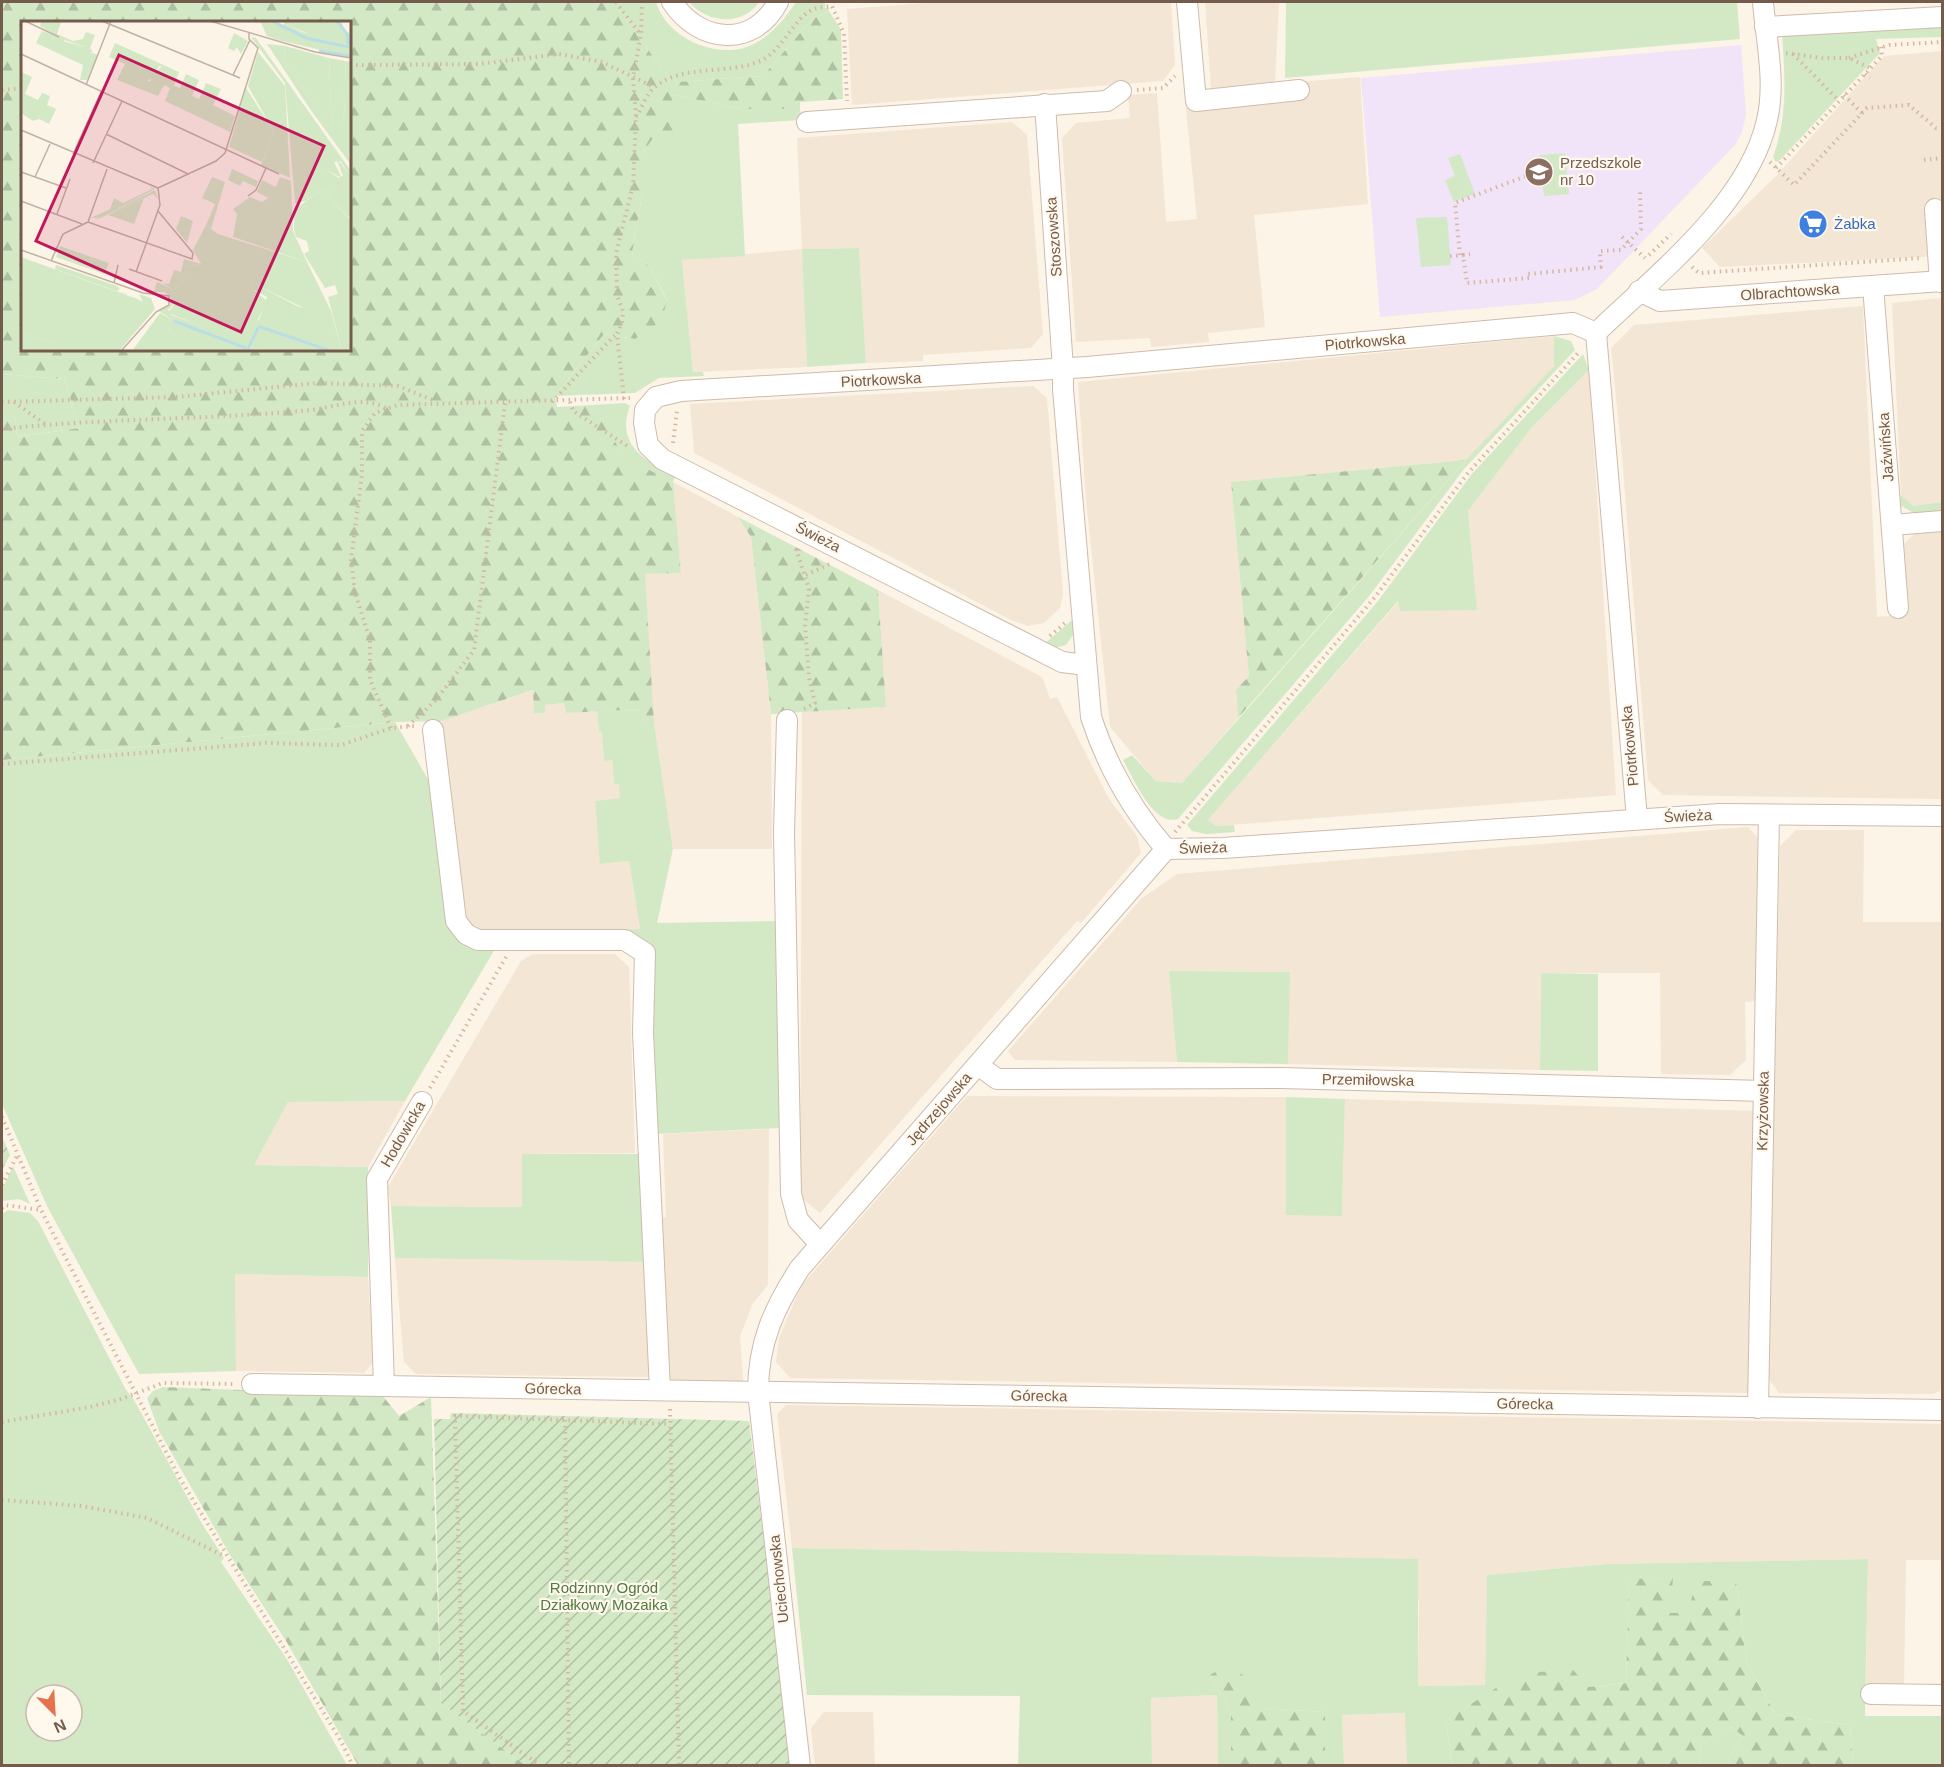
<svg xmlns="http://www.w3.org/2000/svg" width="1944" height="1767" viewBox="0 0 1944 1767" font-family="Helvetica,sans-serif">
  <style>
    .residential { fill: #f3e6d5 }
    .education { fill: #f1e3f8 }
    .green { fill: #d3e9c5; fill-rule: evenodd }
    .forest { fill: url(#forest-firs); fill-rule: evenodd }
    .garden { fill: url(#garden-furrows) }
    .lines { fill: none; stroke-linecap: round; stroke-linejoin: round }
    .minor-casing { stroke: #cebcad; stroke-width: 22 }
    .path { stroke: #d6b7a1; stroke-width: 4; stroke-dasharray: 1.5 4.5; stroke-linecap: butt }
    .minor { stroke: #fff; stroke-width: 20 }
    .labels { text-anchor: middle; stroke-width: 4.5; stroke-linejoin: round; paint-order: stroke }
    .education-label { font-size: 15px; fill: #785e54; stroke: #fff8ed; text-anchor: start }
    .shop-label { font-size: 15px; fill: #366cbe; stroke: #fff8ed; text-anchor: start }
    .street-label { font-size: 15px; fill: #755b4b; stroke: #fff8ed }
    .park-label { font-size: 15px; fill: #527a43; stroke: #fff8ed }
    .inset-river { fill: none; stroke: #bbdee5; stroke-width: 3 }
    .inset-road { fill: none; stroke: #c2b2a3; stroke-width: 1.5 }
    .view { fill: #c2185b; fill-opacity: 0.15; stroke: #c2185b; stroke-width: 3 }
    .inset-edge { fill: none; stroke: #755b4b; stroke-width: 3 }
  </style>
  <defs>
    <pattern id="forest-firs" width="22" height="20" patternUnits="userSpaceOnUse" patternTransform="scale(1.5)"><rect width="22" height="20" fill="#d3e9c5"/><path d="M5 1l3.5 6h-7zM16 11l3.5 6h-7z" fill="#b0c0a2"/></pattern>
    <pattern id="garden-furrows" width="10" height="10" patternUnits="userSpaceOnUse" patternTransform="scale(1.5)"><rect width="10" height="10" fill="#d3e9c5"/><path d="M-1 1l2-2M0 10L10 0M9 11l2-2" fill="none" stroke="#b0c0a2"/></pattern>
  </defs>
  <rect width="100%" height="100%" fill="#fcf4e6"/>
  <g class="residential">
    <polygon points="938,2 1171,2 1175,65 1163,81 852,105 847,9"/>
    <polygon points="1205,2 1279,2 1275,83 1211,89"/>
    <polygon points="1942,51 1942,256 1720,267 1702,248 1776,176 1884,56"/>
    <polygon points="1360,77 1368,204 1254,215 1265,327 1208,333 1209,342 1151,347 1150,338 1076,342 1062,138 1076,123 1130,118 1128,95 1157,93 1166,222 1197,219 1186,108 1299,98 1298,82"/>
    <polygon points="1012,122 1027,135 1043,334 1031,348 923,355 923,361 866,363 859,248 803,249 807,367 693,372 682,260 802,249 797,138"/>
    <polygon points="1942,298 1942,502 1913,506 1901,495 1892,303"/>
    <polygon points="1863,306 1877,617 1906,615 1902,546 1914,534 1942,531 1942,799 1663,795 1648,780 1622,456 1611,348 1634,325"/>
    <polygon points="1554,336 1554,366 1466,460 1231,482 1249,676 1236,690 1238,718 1182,783 1156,781 1110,727 1086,500 1078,382"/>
    <polygon points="1589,370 1616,795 1216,826 1208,820 1399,601 1400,610 1477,610 1468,511 1532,427"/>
    <polygon points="1033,386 1047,398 1063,594 1060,608 1044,623 1028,626 1011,620 694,453 690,404"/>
    <polygon points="673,482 738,517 751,536 771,714 772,849 673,849 654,723 644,574 681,573"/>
    <polygon points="878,590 1042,677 1050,699 1057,697 1109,799 1137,836 1141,853 1081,923 1077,921 820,1213 800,1197 802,712 886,707"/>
    <polygon points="534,690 534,713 545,705 564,703 566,713 597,711 599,731 602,732 604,760 612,760 614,783 620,784 620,799 595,801 601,864 629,861 640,930 482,932 473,930 465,921 442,721"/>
    <polygon points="1748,827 1757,837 1757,1001 1745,1002 1746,1060 1730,1075 1661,1074 1660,973 1541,973 1540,1070 1288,1064 1289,972 1170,971 1177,1062 1015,1060 1008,1051 1141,899 1177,874"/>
    <polygon points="1796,830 1864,830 1863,922 1942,922 1942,1378 1940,1391 1932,1394 1779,1393 1768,1378 1780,846"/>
    <polygon points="533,954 615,954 629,967 635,1153 522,1154 522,1207 391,1206 388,1187 521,961"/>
    <polygon points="967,1096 1286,1097 1286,1215 1342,1215 1345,1099 1757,1111 1748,1393 790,1378 776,1362 779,1338 801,1286"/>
    <polygon points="405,1101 368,1167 253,1165 288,1102"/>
    <polygon points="769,1129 768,1285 753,1303 740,1336 743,1381 670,1381 659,1218 666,1217 663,1134"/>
    <polygon points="395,1258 646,1262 651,1377 416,1374 404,1362"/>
    <polygon points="234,1274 368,1277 374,1361 364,1373 236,1371"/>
    <polygon points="786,1405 1942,1424 1942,1689 1942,1560 1906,1560 1904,1688 1866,1688 1868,1559 1607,1564 1487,1575 1485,1685 1418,1686 1419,1600 1277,1557 792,1548 777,1414"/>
    <polygon points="1217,1695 1218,1765 1152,1765 1151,1698"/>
    <polygon points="824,1712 873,1712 875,1765 815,1765 811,1728"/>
    <polygon points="1406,1713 1407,1765 1344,1765 1342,1715"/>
  </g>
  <polygon class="education" points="1741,45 1746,115 1742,132 1735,145 1597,289 1575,300 1380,317 1361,78"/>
  <g class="green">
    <path d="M621 2H656C666 36 710 57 744 48 767 41 784 20 796 2H825V8H829V11L812 19 763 76 677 82 665 73 619 10Z"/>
    <path d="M689 2H759C742 27 707 23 689 2Z"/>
    <polygon points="1286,2 1737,2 1740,39 1285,78"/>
    <path d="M1942 25V37L1876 39 1880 53 1778 162 1775 161 1773 157C1788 116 1785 77 1782 34Z"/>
    <polygon points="675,95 740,109 800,109 801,120 738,124 745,256 682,260 693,372 703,372 704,376 659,378 635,393 555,396 604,334 635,339 667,300 650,267 632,253 642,195 642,154"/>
    <polygon points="1565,153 1569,194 1544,196 1540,155"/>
    <polygon points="1460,154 1475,194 1454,202 1445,180 1455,176 1448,158"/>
    <polygon points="1447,217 1451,265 1421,267 1416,218"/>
    <polygon points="859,248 866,363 807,367 802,249"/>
    <path d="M1554 336 1571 341 1575 350 1464 469 1370 595 1178 819C1153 827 1133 777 1123 760L1132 755 1156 781 1182 783 1466 460 1554 366Z"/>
    <polygon points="1583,354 1589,370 1532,427 1468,511 1477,610 1400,611 1398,601 1208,820 1216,826 1234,825 1235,832 1206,834 1192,831 1187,825 1378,601 1471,475"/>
    <polygon points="2,374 64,379 80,428 17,437 15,415 2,414"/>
    <path d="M625 403 630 406C615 445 646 461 675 477L673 482 625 459 592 405Z"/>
    <polygon points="1901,495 1913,506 1942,502 1942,513 1917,515 1900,505"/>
    <polygon points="1071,621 1073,621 1073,635 1066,645 1054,648 1043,645"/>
    <polygon points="641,709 645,723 654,723 673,849 657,923 780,921 781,1128 655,1134 650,953 617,930 640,929 629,861 600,864 595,801 620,798 619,784 614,784 612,760 604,761 602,732 599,731 597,711"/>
    <polygon points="395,722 436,793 446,909 495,949 405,1101 288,1102 254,1165 368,1167 368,1277 235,1274 236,1371 139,1374 48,1208 2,1104 2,760"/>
    <polygon points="1169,971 1290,972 1288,1064 1177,1062"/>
    <polygon points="1541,973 1598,974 1598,1071 1540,1070"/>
    <polygon points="1286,1097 1345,1099 1342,1216 1286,1215"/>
    <polygon points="522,1154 641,1154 646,1262 395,1258 391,1206 522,1207"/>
    <polygon points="13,1166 30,1204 19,1199 2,1201 2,1190"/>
    <path d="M8 1210 30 1213 38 1221 126 1390 133 1398 201 1522 224 1558 221 1562 288 1661 347 1765H2V1214ZM36 1695H72V1731H36Z"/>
    <polygon points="792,1548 1418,1559 1418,1686 1485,1685 1487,1575 1607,1564 1868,1559 1865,1716 1942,1716 1942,1765 1853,1765 1850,1725 1776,1715 1747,1664 1736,1581 1688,1613 1669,1613 1672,1578 1629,1580 1626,1683 1589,1687 1446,1720 1452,1765 1407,1765 1405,1713 1342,1715 1344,1765 1325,1765 1325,1712 1264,1708 1210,1675 1231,1714 1231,1765 1218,1765 1217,1695 1151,1698 1152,1765 1018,1765 1020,1696 807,1695"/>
    <polygon points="1731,1727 1743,1736 1728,1761 1730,1765 1699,1766 1701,1745"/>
  </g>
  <g class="forest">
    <path d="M2 2H621L619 10 665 73 677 82 763 76 812 19 829 11 841 30 843 99 800 102V109H740L675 95 669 108 682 119V134L655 135 642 154V195L632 253 650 267 667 301 661 321 635 339 604 334 555 396 557 407 592 405 625 458 673 482 681 573 645 574 654 723H645L640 709 566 713 564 703 545 705V713H534L533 690 442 721 395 722 2 760V414H15L17 437 80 428 64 379 2 374ZM22 22H350V350H22Z"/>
    <polygon points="1466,460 1238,718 1236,690 1249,676 1231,482"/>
    <polygon points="738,517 878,590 886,707 771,714 751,537"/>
    <polygon points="163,1387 382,1395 399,1416 431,1397 441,1703 525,1765 358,1765 286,1641 230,1555 159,1431 147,1398 153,1391"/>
    <polygon points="1673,1578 1670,1613 1688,1613 1696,1581 1736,1581 1747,1664 1776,1715 1850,1725 1853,1765 1730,1765 1728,1761 1743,1736 1731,1727 1701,1745 1699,1765 1452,1765 1446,1720 1518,1674 1572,1669 1589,1687 1626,1683 1629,1579"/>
    <polygon points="1233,1661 1264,1708 1325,1712 1325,1765 1231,1765 1231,1714 1210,1675"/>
  </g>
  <g class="garden">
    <polygon points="2,1136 10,1155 2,1170"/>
    <polygon points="451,1413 749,1421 792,1765 525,1765 441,1703 434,1419 450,1419"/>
  </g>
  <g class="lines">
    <g class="minor-casing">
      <g id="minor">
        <path d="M672 2C699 43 753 49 778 2"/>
        <polyline points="1187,2 1196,101 1299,90"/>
        <polyline points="1765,27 1942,17"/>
        <path d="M1045 104 1063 369V389L1091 717C1107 766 1132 810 1166 849L1223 848 1720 814 1942 816"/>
        <polyline points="807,122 1107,101 1121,91"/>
        <polyline points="1935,209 1940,282"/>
        <polyline points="1873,286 1898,608"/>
        <polyline points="1639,291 1660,301 1942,281"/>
        <polyline points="1596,333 1637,819"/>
        <path d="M1596 333C1656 275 1749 203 1767 120 1776 83 1766 39 1763 2"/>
        <polyline points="1892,525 1942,521"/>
        <polyline points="1086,665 1062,662 662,459 648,445 644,423 645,410 656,397 681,391 1087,367 1573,323 1596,333"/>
        <polyline points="787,720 784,833 791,1194 798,1220 820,1244"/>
        <polyline points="433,730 456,921 466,934 478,940 625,940 645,953 643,1033 660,1390"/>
        <polyline points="978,1065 997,1079 1281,1078 1764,1091"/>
        <polyline points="252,1384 1942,1410"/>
        <polyline points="384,1386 377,1179 422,1102"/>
        <polyline points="1758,1408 1769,815"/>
        <polyline points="1871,1694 1942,1695"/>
        <path d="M800 1766 758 1392C758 1343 774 1308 800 1268L1166 849"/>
      </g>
    </g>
    <g class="path">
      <polyline points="616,2 640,34"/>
      <polyline points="1786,53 1822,58 1849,58 1870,68"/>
      <polyline points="1793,54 1839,101"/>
      <polyline points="1849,58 1889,45 1942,42"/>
      <polyline points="350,65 479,64 559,54 602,62 654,87"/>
      <polyline points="1865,74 1870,78"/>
      <polyline points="2,90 22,88"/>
      <polyline points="1137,90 1163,88 1175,76"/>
      <polyline points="1844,95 1862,113"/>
      <path d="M636 117C642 108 647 92 656 86 686 63 729 76 762 60 783 50 794 17 814 9 819 7 826 7 832 6L844 34 847 101"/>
      <polyline points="1924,160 1942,158"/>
      <polyline points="1770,162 1794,185 1867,108 1909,105 1936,128 1942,128"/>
      <polyline points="1776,168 1882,56 1881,47"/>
      <polyline points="1622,237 1645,258"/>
      <polyline points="1460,255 1455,203 1542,170"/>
      <polyline points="1463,255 1470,254"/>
      <polyline points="1649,255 1671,234"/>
      <polyline points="1450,256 1463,255 1467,283 1529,278 1528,274 1601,267 1600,251 1621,250 1641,229 1640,189"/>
      <polyline points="1692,267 1699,273 1922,258"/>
      <polyline points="624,399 617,334 622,323 623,311 617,295 616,253 633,186 636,118 633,78 641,34 642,2"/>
      <polyline points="2,402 176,397 317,383 398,386 435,401"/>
      <polyline points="14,402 45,424"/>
      <polyline points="552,402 616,334"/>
      <polyline points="570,402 573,411 629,447"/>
      <path d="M2 429C104 418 208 420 311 410 337 407 362 395 386 408"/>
      <polyline points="673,443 677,411"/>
      <polyline points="796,549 809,589 805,626 809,677 815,703 802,710"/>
      <polyline points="806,575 830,564"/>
      <polyline points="1050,636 1065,623"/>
      <polyline points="408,726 436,700 474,650 505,403"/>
      <polyline points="391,728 370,680 370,640 355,593 351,560 362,474 362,431 375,413 397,405 630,398"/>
      <polyline points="2,764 266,743 341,745 391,728 415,726"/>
      <polyline points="1175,832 1375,597 1468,473 1580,351"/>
      <polyline points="430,1088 506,957"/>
      <polyline points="2,1117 41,1210 179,1477 341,1741 353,1766"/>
      <polyline points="2,1185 18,1154"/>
      <polyline points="2,1208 5,1205 41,1210"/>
      <polyline points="670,1409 679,1766"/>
      <polyline points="565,1420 569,1766"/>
      <polyline points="2,1422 90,1407 121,1399 163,1383 236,1384"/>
      <polyline points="2,1500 82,1506 147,1518 224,1556"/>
      <polyline points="541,1766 463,1711 455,1416 670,1424"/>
    </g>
    <use href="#minor" class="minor"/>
  </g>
  <defs>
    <g id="school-disc" transform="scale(1.5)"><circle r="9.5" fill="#8d6e63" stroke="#fff8ed"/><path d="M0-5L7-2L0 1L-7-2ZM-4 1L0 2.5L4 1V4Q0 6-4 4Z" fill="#fff"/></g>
    <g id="supermarket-disc" transform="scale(1.5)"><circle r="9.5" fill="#3f7fe0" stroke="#fff8ed"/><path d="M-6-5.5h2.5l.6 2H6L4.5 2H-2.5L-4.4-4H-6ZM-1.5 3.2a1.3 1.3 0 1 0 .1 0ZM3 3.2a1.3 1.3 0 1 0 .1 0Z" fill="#fff"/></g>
  </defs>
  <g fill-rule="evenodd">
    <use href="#school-disc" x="1539" y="172"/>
    <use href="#supermarket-disc" x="1813" y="224"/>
  </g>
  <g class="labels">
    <g class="education-label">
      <text x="1560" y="168">Przedszkole<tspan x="1560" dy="17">nr 10</tspan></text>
    </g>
    <g class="shop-label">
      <text x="1834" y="229">Żabka</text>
    </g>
    <g class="street-label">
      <text transform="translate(1054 237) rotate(-94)" y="5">Stoszowska</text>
      <text transform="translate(1790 292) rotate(-4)" y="5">Olbrachtowska</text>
      <text transform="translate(1365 342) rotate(-5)" y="5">Piotrkowska</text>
      <text transform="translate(881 380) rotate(-3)" y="5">Piotrkowska</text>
      <text transform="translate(1886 447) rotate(-94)" y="5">Jaźwińska</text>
      <text transform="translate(818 537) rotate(27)" y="5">Świeża</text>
      <text transform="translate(1630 746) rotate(-95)" y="5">Piotrkowska</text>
      <text transform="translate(1688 816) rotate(-3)" y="5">Świeża</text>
      <text transform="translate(1203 848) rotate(-2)" y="5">Świeża</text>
      <text transform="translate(1368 1080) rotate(1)" y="5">Przemiłowska</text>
      <text transform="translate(939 1109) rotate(-49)" y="5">Jędrzejowska</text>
      <text transform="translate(1763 1111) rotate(-89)" y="5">Krzyżowska</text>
      <text transform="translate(403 1134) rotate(-60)" y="5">Hodowicka</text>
      <text transform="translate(553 1389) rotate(1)" y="5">Górecka</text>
      <text transform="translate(1039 1396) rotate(1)" y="5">Górecka</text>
      <text transform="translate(1525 1404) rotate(1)" y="5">Górecka</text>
      <text transform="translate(779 1579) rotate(-96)" y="5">Uciechowska</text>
    </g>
    <g class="park-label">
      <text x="604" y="1593">Rodzinny Ogród<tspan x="604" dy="17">Działkowy Mozaika</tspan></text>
    </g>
  </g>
  <g transform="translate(21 21)">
    <rect width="330" height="330" fill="#fcf4e6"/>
    <path d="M21 0 40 1 36 13 52 20 62 18 65 11 74 14 69 27 72 31H68L77 34 66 59H59L62 44 15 22 21 10 37 16 19 5ZM43 19 64 26 65 40 48 33 42 27ZM311 0 326 14V23L305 20 266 4 269 0ZM213 12 227 20 220 33 216 26 213 30 207 27ZM230 16 235 17 330 150V155L319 140 313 141 321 157 305 149 313 169 307 174 302 168 285 180 274 182 264 62ZM94 22 158 51 153 65 159 67 165 53 178 59 171 75 178 78 185 62 200 68 192 84 214 95 209 111 144 80 149 67 143 64 137 75 96 59 104 43 88 36ZM127 40 135 45V50L139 44 145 54 120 63 113 47H123ZM308 37 324 40 325 58H309ZM0 51 11 56 4 73 17 79 21 72 29 75 26 84 35 88 28 103 18 98 22 86 0 83ZM309 67 324 83 322 102 330 144 289 88 294 85 311 109ZM211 148 237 160 235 166 222 160 219 165 207 159ZM191 156 204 161 190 208 185 204 194 183 181 177ZM259 156 270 160 272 210 286 241 212 216 216 193 212 188 229 176 241 181 247 177 236 171 241 159 255 166ZM129 165 134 168 79 197 134 169 137 178 132 173 71 201 78 197H70L89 188 93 177 102 182 131 168ZM39 225 88 242 83 253 35 236ZM163 238 180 243 165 246V255L153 269 141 262 148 263 153 249 160 251ZM35 244 96 265 99 268 96 270 106 273V274L34 248ZM232 262 278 286 310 290 321 330H304L240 306 230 326 241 330H224L157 303 146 310 150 298 138 290 149 284 150 277 144 271H133L143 267 153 271 155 281 147 289 150 294 187 307 238 299 246 276 231 268ZM118 273 130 277 134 288 98 330H55L0 312V295L8 297 115 278 108 274 122 281Z" fill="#d3e9c5" fill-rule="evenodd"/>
    <path d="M239 0 263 4 264 0H269L266 4 281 11 325 23V14L311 0H320L324 10 330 13V36L257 19 246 15ZM38 19 64 26 69 34 65 41 48 33 37 24ZM246 23 264 25 263 40 294 85 289 88ZM237 31 264 65 269 157 240 144 253 111 227 65ZM112 34 121 37 119 48 127 40 135 45V50L142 45 145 54 152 49 148 62 139 63 128 58 122 68 118 66 119 63H111L113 47 106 43ZM324 40 330 41V131L326 133 320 127 317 109 322 102 324 83 309 67V58H325ZM11 80 23 86 18 98 12 100 0 92V83ZM315 137 330 155V195L327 196 307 174 313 168 303 154 305 149 318 157 322 155ZM123 177 113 203 87 194ZM160 195 172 200 166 222 155 208ZM185 204 197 213 286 241 310 290 291 291 232 262 231 268 246 280 225 322 147 292 155 281 153 272 143 267 133 271 136 261 153 269 165 255V246L180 243 172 229ZM139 292 150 298 147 310 154 303 166 305 224 330H111ZM239 306 270 318 304 330H241L230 326Z" fill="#d3e9c5"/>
    <path d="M264 25 308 37 311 110 263 40ZM225 67 253 111 241 141 208 126ZM302 168 330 200V330H321L307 276 317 273 314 264 304 267 283 233 288 230 286 220 275 216 273 209V189ZM0 236 116 278 115 281 78 321 0 295ZM0 312 40 325 55 330H0Z" fill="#d3e9c5"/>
    <path class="inset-river" d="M251 0 285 17 328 26M316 0 326 13 327 23M298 30 330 35M153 300 225 327M237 305 309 330M227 328 237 307"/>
    <path class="inset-road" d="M4 0 38 16M81 0 219 57M189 0 294 31 330 37M0 33 258 153M212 54 229 19M65 64 90 0M0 109 137 167M85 113 167 153M52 133 80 71M72 142 101 80M0 151 45 167M14 156 29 123M137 167 195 140 204 132 237 27 228 18V12M227 175 235 169 245 147M0 180 61 203M36 193 49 158M67 201 171 238 172 232 137 190M67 201 86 148M0 229 122 272 148 275V284L135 291 100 330M30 240 42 213 67 201M108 248 141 260M115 251 139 184 137 167M93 262 97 244"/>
    <path class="view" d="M98 34 303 125 220 311 15 220Z"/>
    <rect width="330" height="330" class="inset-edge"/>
  </g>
  <rect width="1944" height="1767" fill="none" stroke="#755b4b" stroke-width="6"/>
  <g transform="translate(54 1713) rotate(156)"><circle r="28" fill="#fff8ed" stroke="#c8b9ac" stroke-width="1.5"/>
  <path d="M0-4.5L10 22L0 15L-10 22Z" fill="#e3744e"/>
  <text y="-9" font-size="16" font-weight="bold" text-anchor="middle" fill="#755b4b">N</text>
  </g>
</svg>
